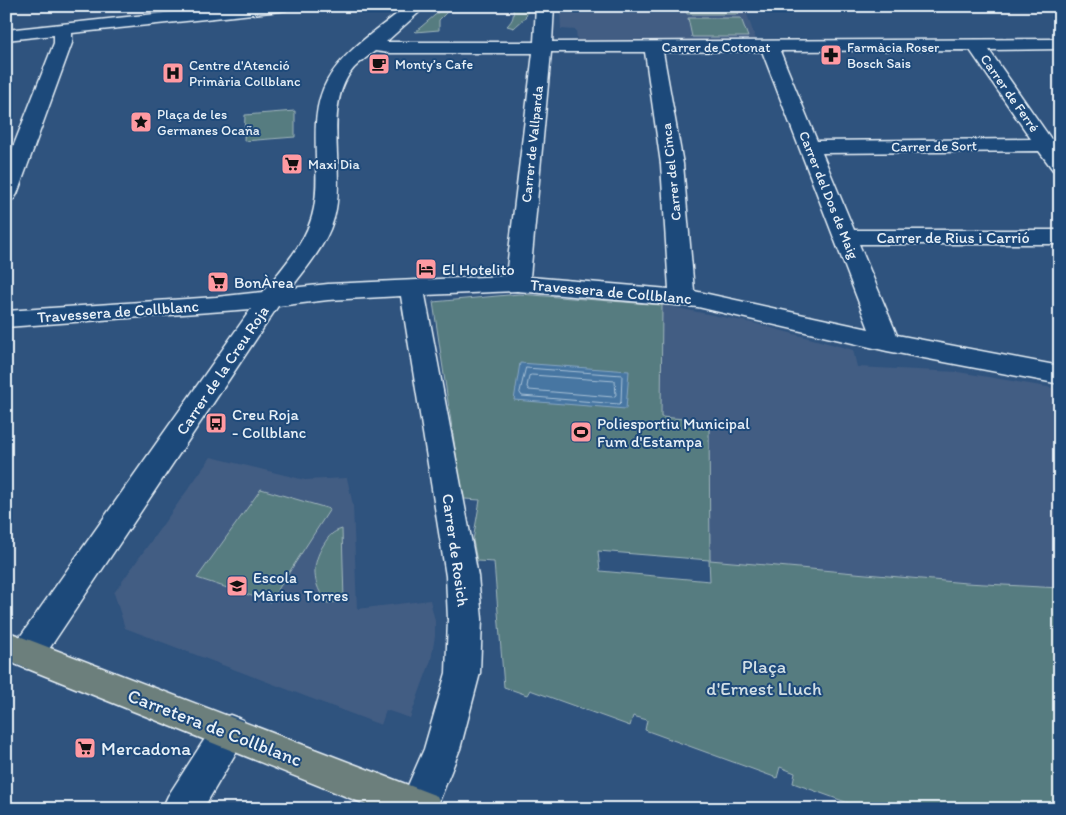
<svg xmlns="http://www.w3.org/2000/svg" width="1066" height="815" viewBox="0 0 1066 815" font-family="Itim,sans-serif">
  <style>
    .built { fill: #425d83 }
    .green { fill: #577b80; stroke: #a0b6bc; fill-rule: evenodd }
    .water { fill: #4676a2; stroke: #87a7c4 }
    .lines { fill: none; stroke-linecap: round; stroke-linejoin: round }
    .shore { stroke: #a7c0d6; stroke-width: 1 }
    .minor-casing { stroke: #e8f1f8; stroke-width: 3 }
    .major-casing { stroke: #e8f1f8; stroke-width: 3 }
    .minor { fill: #1f4a7a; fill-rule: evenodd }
    .major { fill: #6c7f7c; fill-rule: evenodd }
    .labels { text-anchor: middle; stroke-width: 4; stroke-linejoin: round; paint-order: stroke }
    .far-street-label { font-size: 14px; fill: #e8f1f8; stroke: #1f4a7a }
    .far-poi-label { font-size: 14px; fill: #e8f1f8; stroke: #1f4a7a; text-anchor: start }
    .street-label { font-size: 16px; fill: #e8f1f8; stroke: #1f4a7a }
    .poi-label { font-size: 16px; fill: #e8f1f8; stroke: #1f4a7a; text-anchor: start }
    .near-park-label { font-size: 19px; fill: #d2dfe6; stroke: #1f4a7a }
    .near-street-label { font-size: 19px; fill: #e8f1f8; stroke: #1f4a7a }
    .near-poi-label { font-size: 19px; fill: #e8f1f8; stroke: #1f4a7a; text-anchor: start }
  </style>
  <rect width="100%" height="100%" fill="#2f537e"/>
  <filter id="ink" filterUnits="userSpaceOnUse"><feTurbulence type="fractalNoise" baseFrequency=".02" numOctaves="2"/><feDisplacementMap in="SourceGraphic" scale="10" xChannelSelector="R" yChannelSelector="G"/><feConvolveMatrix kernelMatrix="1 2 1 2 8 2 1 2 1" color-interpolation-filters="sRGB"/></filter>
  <g filter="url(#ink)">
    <g class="built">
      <polygon points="575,6 744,6 756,40 577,41 576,30 561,29 560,7"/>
      <polygon points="662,305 753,323 853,350 857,367 958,372 1053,388 1058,392 1059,401 1056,442 1060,463 1060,629 709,579 709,421 661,418"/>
      <polygon points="211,457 305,480 347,478 353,505 357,609 430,600 435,621 435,636 431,660 410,718 386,710 381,725 125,628 114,593"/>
    </g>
    <g class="green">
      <path d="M512 6H528C530 16 520 22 514 28L507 26C513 20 515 15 512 6Z"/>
      <polygon points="685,6 736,6 739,14 687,14"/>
      <polygon points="441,10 449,10 439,20 439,30 415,32"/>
      <polygon points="688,18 741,18 748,37 692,37"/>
      <polygon points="295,111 295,137 244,141 245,115"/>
      <path d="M519 294 662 305 661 417 709 421 710 560 966 583 1060 588V809H865L793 783 795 773 780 767 777 778 645 730 647 720 633 716 630 726 530 690 527 695 504 687 494 562 477 561 473 540 480 500 465 499 463 501 433 302ZM598 551 709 560 710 581 600 571Z"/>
      <polygon points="261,489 330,509 270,602 197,578"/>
      <path d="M342 529 344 601 327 603C312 584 311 564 324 544 329 536 332 532 342 529Z"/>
    </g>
    <polygon class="water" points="520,363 629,371 626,409 514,400"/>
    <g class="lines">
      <g class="shore">
        <polygon points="526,368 622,375 621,402 619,404 522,396 520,393"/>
        <polygon points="532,375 615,381 616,395 613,397 529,390 527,387 529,376"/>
      </g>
      <g class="minor-casing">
        <g id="minor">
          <polygon points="229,6 288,6 286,10 280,11 72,33 72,43 17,194 14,199 6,201 6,165 54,43 54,35 6,40 6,30"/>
          <path d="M407 6H426L386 42H534L536 6H554L552 42 1060 39V49L989 50 1051 139H1060V172L1053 170 1039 151 822 153 854 230H1060V244H859L897 335 1060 366V384L887 351 698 307 517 291 425 295 478 576 482 619 480 673 460 749 436 809H400L399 806 424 749 446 673 448 619 446 576 401 296 328 300 278 306 39 664 27 669 15 664 10 654 15 644 251 309 6 327V311L216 297 263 292C283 267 308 241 314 208 322 167 306 119 327 81 344 50 380 28 407 6ZM970 50 1031 139 817 141 780 51ZM375 51 390 53H533L506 276 328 284 291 288C309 265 331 239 336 209 344 167 323 103 354 68 360 62 368 56 375 51ZM762 51 869 329 694 291 683 164 663 52ZM551 52H645L661 164 669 289 530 277Z"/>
          <polygon points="230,715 243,720 248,732 203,809 162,809 168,796 217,720"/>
        </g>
      </g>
      <g class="major-casing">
        <polygon id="major" points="6,631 437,796 443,809 377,809 6,660"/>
      </g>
      <use href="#minor" class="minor"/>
      <use href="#major" class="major"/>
    </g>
  </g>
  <defs>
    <g id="pharmacy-square" transform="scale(1.125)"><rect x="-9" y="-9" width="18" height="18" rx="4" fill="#ff9aa2" stroke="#1f4a7a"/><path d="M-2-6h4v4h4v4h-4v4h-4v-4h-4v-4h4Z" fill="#111"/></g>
    <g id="cafe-square" transform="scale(1.125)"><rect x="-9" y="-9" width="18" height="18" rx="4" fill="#ff9aa2" stroke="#1f4a7a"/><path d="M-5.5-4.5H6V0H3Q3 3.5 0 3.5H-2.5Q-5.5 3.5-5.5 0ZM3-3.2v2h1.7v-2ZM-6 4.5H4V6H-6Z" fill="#111"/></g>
    <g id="hospital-square" transform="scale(1.125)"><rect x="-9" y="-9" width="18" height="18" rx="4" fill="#ff9aa2" stroke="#1f4a7a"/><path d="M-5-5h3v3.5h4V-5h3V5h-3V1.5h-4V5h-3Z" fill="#111"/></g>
    <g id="sight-square" transform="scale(1.125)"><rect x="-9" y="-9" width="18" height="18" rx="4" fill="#ff9aa2" stroke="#1f4a7a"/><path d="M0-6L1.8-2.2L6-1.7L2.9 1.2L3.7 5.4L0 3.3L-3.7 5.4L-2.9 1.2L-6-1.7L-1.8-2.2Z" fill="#111"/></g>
    <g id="supermarket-square" transform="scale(1.125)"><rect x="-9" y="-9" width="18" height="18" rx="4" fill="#ff9aa2" stroke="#1f4a7a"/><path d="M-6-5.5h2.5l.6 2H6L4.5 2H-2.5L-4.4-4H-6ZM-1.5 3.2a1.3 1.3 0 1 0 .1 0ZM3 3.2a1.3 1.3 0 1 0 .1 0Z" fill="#111"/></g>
    <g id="hotel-square" transform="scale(1.125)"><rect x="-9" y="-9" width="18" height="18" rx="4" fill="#ff9aa2" stroke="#1f4a7a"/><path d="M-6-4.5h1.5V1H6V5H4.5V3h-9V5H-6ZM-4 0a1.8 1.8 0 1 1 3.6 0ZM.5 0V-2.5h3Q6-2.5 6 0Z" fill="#111"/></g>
    <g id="bus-square" transform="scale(1.125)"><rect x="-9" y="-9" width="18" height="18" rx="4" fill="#ff9aa2" stroke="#1f4a7a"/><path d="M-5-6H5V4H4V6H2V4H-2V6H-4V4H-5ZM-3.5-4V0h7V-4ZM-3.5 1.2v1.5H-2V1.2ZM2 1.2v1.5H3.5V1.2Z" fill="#111"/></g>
    <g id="stadium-square" transform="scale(1.125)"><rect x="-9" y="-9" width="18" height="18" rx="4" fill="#ff9aa2" stroke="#1f4a7a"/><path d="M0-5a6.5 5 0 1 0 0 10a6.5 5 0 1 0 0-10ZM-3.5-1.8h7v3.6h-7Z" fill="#111"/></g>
    <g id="school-square" transform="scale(1.125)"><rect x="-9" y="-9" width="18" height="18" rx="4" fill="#ff9aa2" stroke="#1f4a7a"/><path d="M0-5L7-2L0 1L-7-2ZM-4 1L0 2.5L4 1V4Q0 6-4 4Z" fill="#111"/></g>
  </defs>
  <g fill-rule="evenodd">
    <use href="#pharmacy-square" x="831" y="55"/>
    <use href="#cafe-square" x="379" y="64"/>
    <use href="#hospital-square" x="173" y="73"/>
    <use href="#sight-square" x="141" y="122"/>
    <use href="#supermarket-square" x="292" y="164"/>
    <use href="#hotel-square" x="426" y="269"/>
    <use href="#supermarket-square" x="218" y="282"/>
    <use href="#bus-square" x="216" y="423"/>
    <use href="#stadium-square" x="581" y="432"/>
    <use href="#school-square" x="237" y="586"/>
    <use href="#supermarket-square" x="85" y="748"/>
  </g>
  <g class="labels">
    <g class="far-street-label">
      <text x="716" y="52">Carrer de Cotonat</text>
      <text transform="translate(1010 93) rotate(55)" y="5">Carrer de Ferré</text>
      <text transform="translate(532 144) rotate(-84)" y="5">Carrer de Vallparda</text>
      <text transform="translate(934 146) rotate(-1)" y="5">Carrer de Sort</text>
      <text transform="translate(671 172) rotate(-96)" y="5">Carrer del Cinca</text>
      <text transform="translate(829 195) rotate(68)" y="5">Carrer del Dos de Maig</text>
    </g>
    <g class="far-poi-label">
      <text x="847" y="52">Farmàcia Roser<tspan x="847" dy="16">Bosch Sais</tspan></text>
      <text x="395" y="69">Monty’s Cafe</text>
      <text x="189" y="70">Centre d'Atenció<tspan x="189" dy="16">Primària Collblanc</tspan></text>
      <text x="157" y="119">Plaça de les<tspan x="157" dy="16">Germanes Ocaña</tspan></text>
      <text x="308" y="169">Maxi Dia</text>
    </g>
    <g class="street-label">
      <text x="953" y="243">Carrer de Rius i Carrió</text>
      <text transform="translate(611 291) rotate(5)" y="6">Travessera de Collblanc</text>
      <text transform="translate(118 311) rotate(-4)" y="6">Travessera de Collblanc</text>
      <text transform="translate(222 370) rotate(-56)" y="6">Carrer de la Creu Roja</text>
      <text transform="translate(456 550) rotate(82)" y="6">Carrer de Rosich</text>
    </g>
    <g class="poi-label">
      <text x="442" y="275">El Hotelito</text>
      <text x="234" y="288">BonÀrea</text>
      <text x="232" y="420">Creu Roja<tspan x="232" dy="18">- Collblanc</tspan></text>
      <text x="597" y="429">Poliesportiu Municipal<tspan x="597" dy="18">Fum d'Estampa</tspan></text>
      <text x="253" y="583">Escola<tspan x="253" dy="18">Màrius Torres</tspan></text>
    </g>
    <g class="near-park-label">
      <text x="764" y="673">Plaça<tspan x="764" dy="22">d'Ernest Lluch</tspan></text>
    </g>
    <g class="near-street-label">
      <text transform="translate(215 727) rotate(21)" y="7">Carretera de Collblanc</text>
    </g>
    <g class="near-poi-label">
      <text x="101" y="755">Mercadona</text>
    </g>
  </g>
  <rect width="1066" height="815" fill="none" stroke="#1f4a7a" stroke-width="25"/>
  <rect x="12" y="12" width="1041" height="790" fill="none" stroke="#e8f1f8" stroke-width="2" filter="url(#ink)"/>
</svg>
